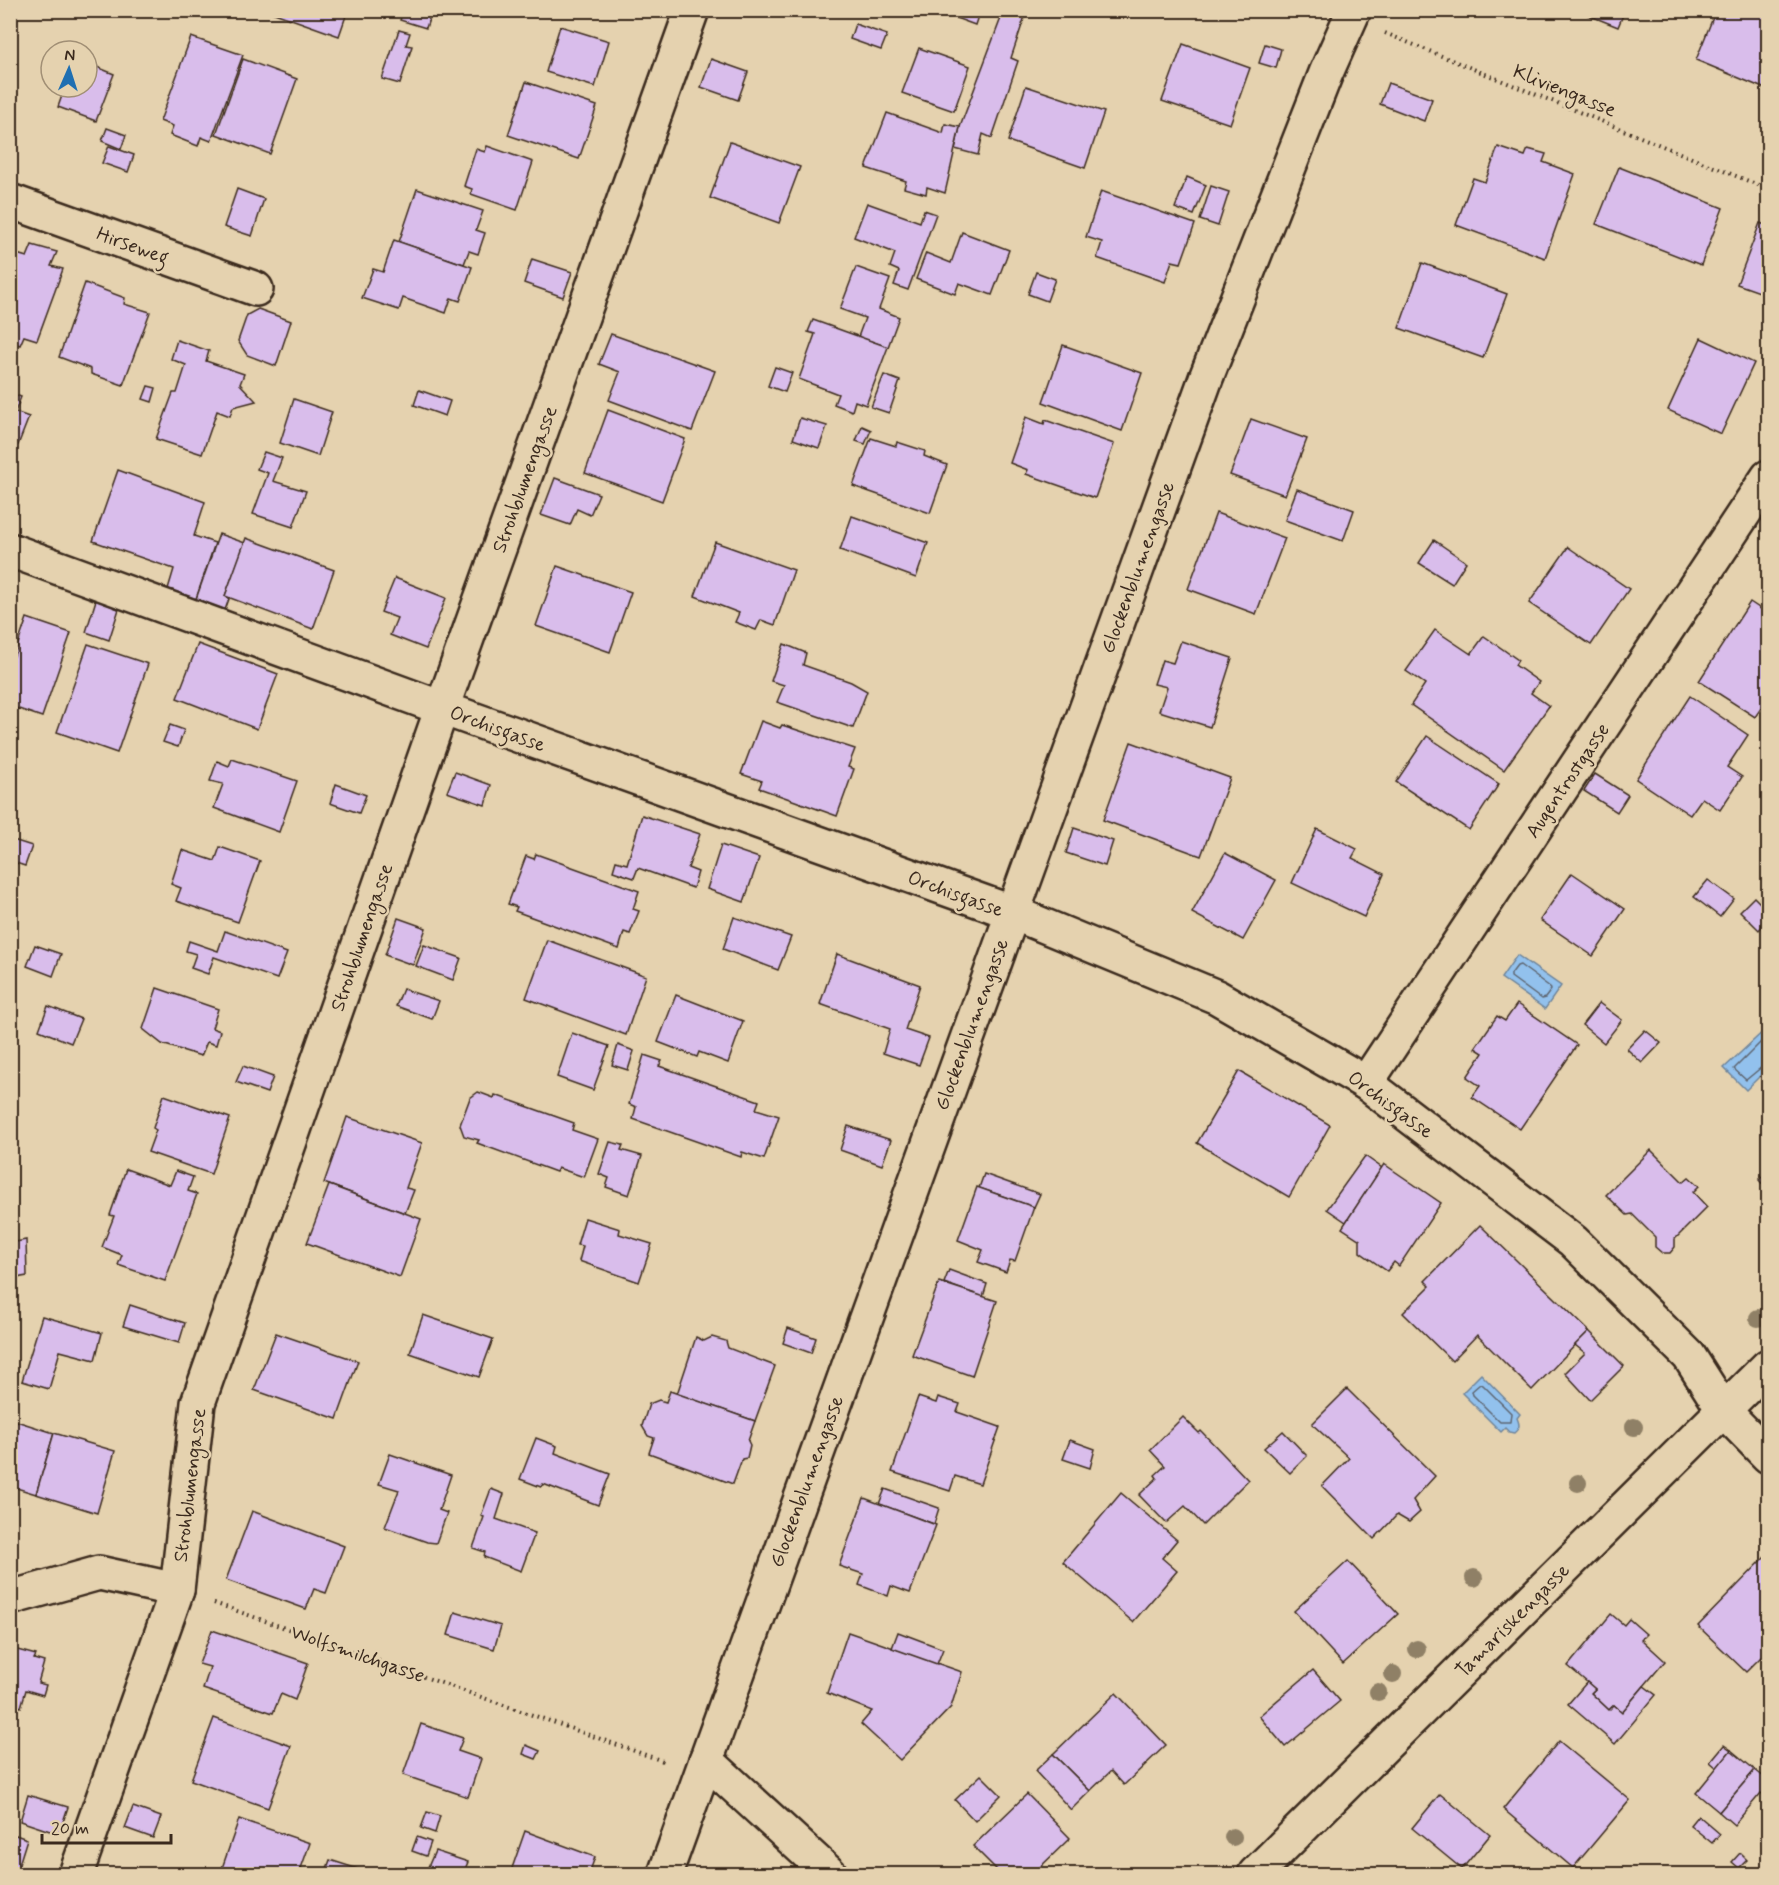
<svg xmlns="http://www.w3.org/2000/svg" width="1779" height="1885" viewBox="0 0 1779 1885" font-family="Mynerve,sans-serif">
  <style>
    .water { fill: #92c1ed; stroke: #6f859a; stroke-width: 1.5 }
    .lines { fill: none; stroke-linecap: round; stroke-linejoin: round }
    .shore { stroke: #5e6671; stroke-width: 1.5 }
    .building { fill: #d9bdeb; stroke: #3b2a1e; stroke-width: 1.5 }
    .minor-casing { stroke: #3b2a1e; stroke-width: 38 }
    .path { stroke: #3b2a1e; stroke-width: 4; stroke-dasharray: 1.5 4.5; stroke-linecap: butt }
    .minor { stroke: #e5d2af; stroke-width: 33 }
    .tree { fill: #8f8066 }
    .labels { text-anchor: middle; stroke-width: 5; stroke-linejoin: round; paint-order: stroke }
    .street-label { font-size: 20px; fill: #3b2a1e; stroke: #e5d2af }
  </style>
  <rect width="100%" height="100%" fill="#e5d2af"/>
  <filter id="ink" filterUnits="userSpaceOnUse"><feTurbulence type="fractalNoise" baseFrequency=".0167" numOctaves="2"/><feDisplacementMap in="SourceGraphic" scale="12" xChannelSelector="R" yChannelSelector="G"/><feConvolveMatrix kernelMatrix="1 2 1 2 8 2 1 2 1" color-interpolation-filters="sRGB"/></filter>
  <g filter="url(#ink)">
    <g class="water">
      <polygon points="1517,955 1561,986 1545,1009 1501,978"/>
      <polygon points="1768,1027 1768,1068 1746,1090 1724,1068"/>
      <path d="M1481 1374 1520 1414 1517 1418C1520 1425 1520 1428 1514 1433L1509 1432 1505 1428 1501 1432 1462 1393Z"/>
    </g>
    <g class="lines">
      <g class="shore">
        <polygon points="1520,965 1550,987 1551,990 1545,998 1541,999 1511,977 1511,974 1517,966"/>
        <polyline points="1768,1035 1734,1069 1746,1080 1763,1066 1768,1065"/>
        <polygon points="1480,1384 1483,1385 1511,1413 1510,1422 1500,1422 1473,1395 1472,1391"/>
      </g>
    </g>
    <g class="building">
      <polygon points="266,10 348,10 339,36"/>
      <polygon points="432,10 426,28 400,20 403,10"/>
      <polygon points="934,10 980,10 975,25"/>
      <polygon points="1004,10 1027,10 1011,58 1018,61 992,138 983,134 978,155 955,149 960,127"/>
      <polygon points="1576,10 1625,10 1618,27"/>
      <polygon points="1716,10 1768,10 1768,90 1696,60"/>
      <polygon points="855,24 887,35 881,50 850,39"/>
      <polygon points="560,26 609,41 595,87 546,72"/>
      <polygon points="399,30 410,33 406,45 412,46 400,84 382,79"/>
      <polygon points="191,37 243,55 211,141 201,137 198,146 170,135 173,126 160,121"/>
      <polygon points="1183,44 1250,68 1230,124 1162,101"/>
      <polygon points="1265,44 1281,49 1276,68 1259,63"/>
      <polygon points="919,48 970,66 954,111 902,93"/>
      <polygon points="243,59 297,79 270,154 216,134"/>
      <polygon points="711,59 748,72 738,100 701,87"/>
      <polygon points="87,63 114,74 96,121 58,107 65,87 87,87"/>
      <polygon points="526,82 597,106 579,159 508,135"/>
      <polygon points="1388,83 1432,99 1424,121 1380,104"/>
      <polygon points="1026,86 1104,112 1085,168 1008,141"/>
      <polygon points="887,113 943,133 945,124 960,127 945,193 927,187 926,194 904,188 906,181 866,168"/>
      <polygon points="107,128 126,135 121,149 102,141"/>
      <polygon points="730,142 800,167 779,223 710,198"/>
      <polygon points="109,146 134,155 128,172 102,163"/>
      <polygon points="487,146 533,162 517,210 471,194 472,189 464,186 476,149 485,152"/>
      <polygon points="1498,147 1525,156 1528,149 1546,154 1543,162 1575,174 1545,258 1456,225 1473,178 1485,182"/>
      <polygon points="1619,167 1723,208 1701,265 1596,224"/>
      <polygon points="1187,177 1206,185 1194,215 1175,208"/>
      <polygon points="1211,186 1229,192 1218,226 1200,220"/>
      <polygon points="237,189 264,199 252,236 224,227"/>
      <polygon points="417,189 483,211 476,230 485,233 478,254 469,251 464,264 399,242"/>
      <polygon points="1101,191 1195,224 1181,263 1172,261 1165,282 1097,258 1102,242 1086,237"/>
      <polygon points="867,203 920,222 924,210 936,214 908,290 894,285 899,271 890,267 895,253 854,237"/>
      <polygon points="1760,223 1768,226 1768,295 1737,284"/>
      <polygon points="962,232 1009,250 992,295 959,283 955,294 916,279 926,253 951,263"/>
      <polygon points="394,240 472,267 460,301 451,298 446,313 403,298 399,310 362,298 373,269 383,272"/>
      <polygon points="32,245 57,252 51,266 63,269 37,340 24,336 20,345 10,342 10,252 27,257"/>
      <polygon points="532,259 572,272 563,297 524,283"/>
      <polygon points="1422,263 1507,294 1483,358 1399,328"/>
      <polygon points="856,267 890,279 879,309 899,317 888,347 858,337 865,318 840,309"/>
      <polygon points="1036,272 1055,279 1047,301 1028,294"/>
      <polygon points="85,283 125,298 124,304 150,312 123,385 91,374 91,369 59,357"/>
      <polygon points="258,309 291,321 276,366 247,355 238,341 247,315"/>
      <polygon points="813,320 888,347 866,405 855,401 852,411 834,404 838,394 799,379 815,334 808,332"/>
      <polygon points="611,334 715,371 692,431 609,400 620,372 599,364"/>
      <polygon points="1701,338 1754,363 1721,434 1668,410"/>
      <polygon points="177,340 209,351 206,361 244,374 240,384 256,401 233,407 230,416 217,411 202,454 156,439 173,393 177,393 186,365 171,359"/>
      <polygon points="1063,345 1142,373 1122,431 1043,402"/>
      <polygon points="775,367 792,373 785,392 768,386"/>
      <polygon points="884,375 900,381 889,413 871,407"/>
      <polygon points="148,386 156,388 152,402 143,399"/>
      <polygon points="419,390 450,401 445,416 414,405"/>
      <polygon points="10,393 21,397 15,412 29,417 18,445 10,443"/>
      <polygon points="294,399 332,412 318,456 280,443"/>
      <polygon points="608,410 685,439 662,501 585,473"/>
      <polygon points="1026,417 1044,424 1045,420 1114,444 1095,498 1026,474 1028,470 1010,463"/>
      <polygon points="800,418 827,426 819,448 793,439"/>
      <polygon points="1251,419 1307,439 1285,495 1230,475"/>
      <polygon points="862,426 871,430 865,444 856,441"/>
      <polygon points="871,438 896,446 897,442 925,451 924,456 947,465 930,513 853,486"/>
      <polygon points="264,452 282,458 273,481 306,491 293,527 253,514 268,473 257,469"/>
      <polygon points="118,470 205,502 194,536 215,543 196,599 168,589 174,569 93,541"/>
      <polygon points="555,478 599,494 590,515 577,509 570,525 541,515"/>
      <polygon points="1297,489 1354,510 1343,541 1285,520"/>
      <polygon points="1216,513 1285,538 1256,614 1188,589"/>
      <polygon points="852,516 928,543 916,578 840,550"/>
      <polygon points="219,534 245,543 225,596 229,599 225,610 196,599"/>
      <polygon points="246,538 334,570 313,629 225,596"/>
      <polygon points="1434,540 1466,562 1452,584 1419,563"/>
      <polygon points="715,542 794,570 775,625 761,620 756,630 735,622 739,613 695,596"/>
      <polygon points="1568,547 1629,589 1591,645 1529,603"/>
      <polygon points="557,566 631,592 610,652 536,626"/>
      <polygon points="395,578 446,598 426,649 390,635 397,618 381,612"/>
      <polygon points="96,600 119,609 109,640 86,632"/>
      <polygon points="1750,602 1768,614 1768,702 1766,701 1755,717 1699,681"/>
      <polygon points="27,618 71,633 42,717 10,706 10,667"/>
      <polygon points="1435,630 1471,654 1484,636 1518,660 1515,665 1539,682 1531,693 1549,706 1504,770 1411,705 1425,684 1406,671"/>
      <polygon points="1181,641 1232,658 1210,727 1159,711 1167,687 1154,684 1162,660 1173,663"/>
      <polygon points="88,644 148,664 117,753 57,732"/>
      <polygon points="198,644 278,674 257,729 177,698"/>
      <polygon points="784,644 806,653 803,665 851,682 867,691 853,728 777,702 784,685 771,681"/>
      <polygon points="1690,696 1748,735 1727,767 1742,777 1720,810 1702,798 1690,815 1636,779"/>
      <polygon points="761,721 780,728 782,725 855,749 848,767 854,769 837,816 759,788 762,781 741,774"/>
      <polygon points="170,725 184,730 178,747 163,742"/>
      <polygon points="1427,736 1499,784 1469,830 1396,782"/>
      <polygon points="1131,742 1230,778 1201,856 1103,820"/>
      <polygon points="232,759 297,781 279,832 214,808 223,784 210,781 217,761 229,766"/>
      <polygon points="455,772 491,785 485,805 447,792"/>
      <polygon points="1595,774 1628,795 1617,812 1584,791"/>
      <polygon points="336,784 366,795 359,813 330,803"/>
      <polygon points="642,815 700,834 688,868 698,872 693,888 638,868 634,878 613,871 616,861 627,864"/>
      <polygon points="1074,828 1113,841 1105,866 1066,853"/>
      <polygon points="1317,829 1357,849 1352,858 1384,874 1364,917 1292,883"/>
      <polygon points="10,839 32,846 25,866 10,861"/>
      <polygon points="721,845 759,858 744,902 707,889"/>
      <polygon points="220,847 260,861 238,922 176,901 181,888 171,884 182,850 215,861"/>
      <polygon points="1225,853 1276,880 1243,940 1192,913"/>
      <polygon points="536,854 639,891 633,909 639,911 630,934 624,932 619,949 515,911 517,907 508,904 526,856 534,859"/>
      <polygon points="1572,873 1625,909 1593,956 1540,920"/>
      <polygon points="1708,880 1734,899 1720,917 1694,897"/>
      <polygon points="1768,887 1768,905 1760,898"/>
      <polygon points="1754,897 1768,911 1768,920 1759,930 1740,911"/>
      <polygon points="734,917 791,937 778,970 723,949"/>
      <polygon points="398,918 426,928 413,965 385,955"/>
      <polygon points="225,931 287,953 277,979 214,957 208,974 191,968 196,954 186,951 189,941 218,951"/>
      <polygon points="547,940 646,976 626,1035 526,998"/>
      <polygon points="35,945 61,954 53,976 27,966"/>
      <polygon points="424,945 461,958 453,980 416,966"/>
      <polygon points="837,954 920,985 905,1030 929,1038 919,1065 883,1053 890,1029 820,1004"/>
      <polygon points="157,988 218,1009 212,1028 220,1031 216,1045 207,1042 201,1056 162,1044 143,1029"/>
      <polygon points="403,989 439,1001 432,1019 396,1006"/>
      <polygon points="676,995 743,1021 728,1063 699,1052 697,1057 658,1042"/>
      <polygon points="1599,1003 1622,1020 1604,1043 1582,1025"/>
      <polygon points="1517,1004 1577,1045 1520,1129 1472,1097 1480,1086 1467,1077 1483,1053 1475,1048 1497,1016 1505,1021"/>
      <polygon points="48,1006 81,1019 71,1043 39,1030"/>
      <polygon points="1645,1030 1661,1043 1642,1063 1627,1049"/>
      <polygon points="572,1033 609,1046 593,1090 557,1077"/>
      <polygon points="618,1045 634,1051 628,1070 612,1065"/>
      <polygon points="644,1055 662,1061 659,1066 759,1101 756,1109 779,1116 764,1159 742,1152 741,1157 633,1119 636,1107 629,1104"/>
      <polygon points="243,1066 273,1077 267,1093 236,1082"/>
      <polygon points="1239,1071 1330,1125 1289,1197 1197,1143"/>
      <polygon points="478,1092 494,1098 495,1095 574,1123 572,1130 598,1139 584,1177 558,1168 556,1172 477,1143 479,1140 464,1136 460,1125 470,1098"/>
      <polygon points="164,1095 230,1118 211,1174 148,1152 156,1130 153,1128"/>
      <polygon points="347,1117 422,1143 406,1188 414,1190 405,1213 324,1183"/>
      <polygon points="848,1126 891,1140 882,1165 840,1150"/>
      <polygon points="610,1142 623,1145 621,1150 642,1156 629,1195 606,1187 609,1178 599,1174"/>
      <polygon points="1651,1150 1683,1182 1689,1177 1699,1186 1693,1192 1707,1207 1675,1239 1675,1247 1670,1253 1662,1253 1655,1247 1655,1237 1632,1214 1627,1215 1606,1195"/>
      <polygon points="1365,1156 1382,1168 1346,1222 1327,1209"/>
      <polygon points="1384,1164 1441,1203 1399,1266 1394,1262 1387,1271 1360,1252 1360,1240 1342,1228"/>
      <polygon points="126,1169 170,1185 176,1171 193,1177 188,1191 197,1194 165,1281 118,1265 122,1255 102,1247 114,1216 110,1215"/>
      <polygon points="1768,1170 1768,1190 1759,1180"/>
      <polygon points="984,1174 1040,1194 1034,1207 979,1188"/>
      <polygon points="329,1185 421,1219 400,1277 307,1243"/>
      <polygon points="977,1187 1034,1207 1015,1261 1010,1260 1006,1272 978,1262 983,1250 958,1240"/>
      <polygon points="585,1218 620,1229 619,1234 652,1244 639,1282 579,1261 583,1246 577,1245"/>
      <polygon points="1480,1225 1589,1331 1532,1390 1477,1335 1452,1361 1403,1313 1430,1286 1425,1281"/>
      <polygon points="26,1240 27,1276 10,1279 10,1243"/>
      <polygon points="949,1270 987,1284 983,1297 944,1283"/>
      <polygon points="939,1282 997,1301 972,1376 912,1355"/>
      <polygon points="130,1305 185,1323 179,1343 123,1326"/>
      <polygon points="423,1315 493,1339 479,1377 410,1353"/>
      <polygon points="42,1316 102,1333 95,1360 60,1351 49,1389 22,1381"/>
      <polygon points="788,1328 816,1338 811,1353 783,1343"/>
      <polygon points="1589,1331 1624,1366 1590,1400 1565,1373 1585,1353 1575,1345"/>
      <polygon points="276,1333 358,1361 337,1419 254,1390"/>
      <polygon points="696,1337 704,1341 712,1337 726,1341 728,1348 775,1366 755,1421 677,1394"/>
      <polygon points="1347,1389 1435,1476 1413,1500 1420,1512 1409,1522 1397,1515 1374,1539 1322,1486 1349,1458 1312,1424"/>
      <polygon points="670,1391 755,1421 748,1441 750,1445 747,1458 742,1459 733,1484 649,1453 654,1438 648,1436 642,1426 649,1404 659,1400 666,1402"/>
      <polygon points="918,1397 936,1403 938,1397 960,1404 957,1412 1000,1427 980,1484 955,1476 950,1491 892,1472"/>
      <polygon points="1183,1417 1199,1433 1201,1431 1248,1480 1203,1525 1185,1506 1166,1523 1139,1495 1157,1478 1155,1475 1165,1466 1150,1450"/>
      <polygon points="10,1419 54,1433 36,1494 10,1486"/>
      <polygon points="1283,1431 1307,1456 1290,1473 1264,1448"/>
      <polygon points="54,1433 115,1451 97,1513 36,1494"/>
      <polygon points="536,1438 557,1446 555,1453 610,1474 598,1505 543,1484 541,1487 520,1479"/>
      <polygon points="1070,1440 1095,1449 1090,1468 1063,1459"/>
      <polygon points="390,1454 451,1475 439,1510 447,1513 436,1543 427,1542 385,1527 399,1490 379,1484"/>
      <polygon points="491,1489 504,1494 496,1519 535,1533 521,1571 484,1557 485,1552 473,1548 484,1517 481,1516"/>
      <polygon points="885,1489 939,1508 934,1524 879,1504"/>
      <polygon points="1121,1493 1177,1540 1162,1558 1177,1571 1133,1622 1063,1562"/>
      <polygon points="864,1498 936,1525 910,1593 891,1586 888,1596 859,1585 863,1574 839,1566"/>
      <polygon points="252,1511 344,1546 326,1593 314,1589 306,1609 226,1580"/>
      <polygon points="1765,1557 1768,1560 1768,1665 1761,1657 1746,1672 1698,1626"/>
      <polygon points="1348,1561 1398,1614 1343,1664 1294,1611"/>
      <polygon points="455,1612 501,1626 494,1649 448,1635"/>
      <polygon points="1611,1614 1624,1625 1629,1619 1646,1634 1641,1639 1665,1661 1622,1712 1614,1705 1609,1710 1591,1693 1595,1689 1568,1666"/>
      <polygon points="212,1630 308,1663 295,1700 281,1694 273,1713 203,1689 210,1667 199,1664"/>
      <polygon points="848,1632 962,1672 951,1707 900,1760 861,1724 872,1711 827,1693"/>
      <polygon points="898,1632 943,1649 937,1664 892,1648"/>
      <polygon points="10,1648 36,1655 34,1659 44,1662 38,1683 46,1685 43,1695 26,1690 21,1707 10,1704"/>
      <polygon points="1313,1670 1340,1701 1285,1747 1259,1716"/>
      <polygon points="1587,1682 1595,1689 1591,1693 1609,1710 1614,1705 1622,1712 1644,1686 1656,1695 1615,1744 1568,1704"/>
      <polygon points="1116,1693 1166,1745 1124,1785 1111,1771 1090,1791 1053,1754"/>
      <polygon points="214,1718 291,1746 268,1808 191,1780"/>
      <polygon points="421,1724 463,1738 458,1751 481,1759 468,1797 403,1775"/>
      <polygon points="1559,1741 1630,1800 1573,1868 1503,1809"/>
      <polygon points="526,1745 540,1751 536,1759 523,1754"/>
      <polygon points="1724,1745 1731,1750 1717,1768 1710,1762"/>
      <polygon points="1731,1750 1755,1770 1719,1812 1696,1793"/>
      <polygon points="1053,1754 1090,1791 1071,1810 1035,1771"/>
      <polygon points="1755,1770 1768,1780 1768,1794 1766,1797 1761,1793 1734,1825 1719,1812"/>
      <polygon points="981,1775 1001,1795 975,1821 955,1800"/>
      <polygon points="1027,1794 1070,1838 1033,1874 1001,1874 973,1846"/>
      <polygon points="1440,1794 1490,1835 1462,1869 1412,1828"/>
      <polygon points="28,1795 68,1807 59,1834 20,1821"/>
      <polygon points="133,1807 161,1817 153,1838 125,1828"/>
      <polygon points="427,1812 440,1816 435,1833 421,1828"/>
      <polygon points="1698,1815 1720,1834 1712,1843 1690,1825"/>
      <polygon points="239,1819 310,1843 299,1874 220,1874"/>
      <polygon points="525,1831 595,1857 589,1874 510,1874"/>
      <polygon points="10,1833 27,1839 16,1874 10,1874"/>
      <polygon points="417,1837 431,1842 426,1856 412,1851"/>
      <polygon points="435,1851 468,1862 463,1874 451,1874 428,1867"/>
      <polygon points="1740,1853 1747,1860 1739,1868 1732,1862"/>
      <polygon points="330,1860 361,1870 359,1874 325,1874"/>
    </g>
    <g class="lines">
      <g class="minor-casing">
        <g id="minor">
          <polyline points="10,201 256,289"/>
          <polyline points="10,550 442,708 1011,912 1217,997 1366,1083 1573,1241 1689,1356 1724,1411 1768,1456"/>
          <polyline points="1366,1083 1768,477"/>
          <polyline points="10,1598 99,1573 177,1590"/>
          <polyline points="706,1760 830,1874"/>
          <polyline points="76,1874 177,1590 198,1403 442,708 692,10"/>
          <polyline points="665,1874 1206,378 1326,73 1354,10"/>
          <polyline points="1255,1874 1768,1366"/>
        </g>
      </g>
      <g class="path">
        <polyline points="1385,33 1768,189"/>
        <polyline points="214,1603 666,1762"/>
      </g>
      <use href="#minor" class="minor"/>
    </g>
    <g class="tree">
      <circle cx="1758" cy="1318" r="9"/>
      <circle cx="1634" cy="1427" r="9"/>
      <circle cx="1578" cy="1483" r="9"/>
      <circle cx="1474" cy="1578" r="9"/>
      <circle cx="1417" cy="1649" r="9"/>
      <circle cx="1393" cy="1674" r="9"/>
      <circle cx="1378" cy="1692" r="9"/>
      <circle cx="1233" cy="1837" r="9"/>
    </g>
  </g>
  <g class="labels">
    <g class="street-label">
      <text transform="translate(1565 90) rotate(22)" y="7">Kliviengasse</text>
      <text transform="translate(133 245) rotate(20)" y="7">Hirseweg</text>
      <text transform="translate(524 479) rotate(-70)" y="7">Strohblumengasse</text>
      <text transform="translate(1137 567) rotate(-70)" y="7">Glockenblumengasse</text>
      <text transform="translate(498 728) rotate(20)" y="7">Orchisgasse</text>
      <text transform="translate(1567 780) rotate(-56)" y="7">Augentrostgasse</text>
      <text transform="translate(956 893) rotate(20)" y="7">Orchisgasse</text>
      <text transform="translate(361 937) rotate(-71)" y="7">Strohblumengasse</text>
      <text transform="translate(971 1024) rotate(-70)" y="7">Glockenblumengasse</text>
      <text transform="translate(1391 1104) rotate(36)" y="7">Orchisgasse</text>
      <text transform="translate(806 1481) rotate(-70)" y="7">Glockenblumengasse</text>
      <text transform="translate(189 1485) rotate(-83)" y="7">Strohblumengasse</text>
      <text transform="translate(1512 1620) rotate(-45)" y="7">Tamariskengasse</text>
      <text transform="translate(358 1653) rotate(19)" y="7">Wolfsmilchgasse</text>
    </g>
  </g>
  <rect width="1779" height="1885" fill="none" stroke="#e5d2af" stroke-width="36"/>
  <rect x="18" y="18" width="1743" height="1849" fill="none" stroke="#3b2a1e" stroke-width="2" filter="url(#ink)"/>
  <g transform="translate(69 69) rotate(3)"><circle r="28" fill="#e5d2af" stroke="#a18f75" stroke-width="1.5"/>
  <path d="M0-4.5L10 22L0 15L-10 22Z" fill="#1f6fb2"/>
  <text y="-9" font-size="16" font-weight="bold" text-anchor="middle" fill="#3b2a1e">N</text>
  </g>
  <path d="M42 1834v9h129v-9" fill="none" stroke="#3b2a1e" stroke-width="3"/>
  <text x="51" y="1834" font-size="18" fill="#3b2a1e" stroke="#e5d2af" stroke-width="4.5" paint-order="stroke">20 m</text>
</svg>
